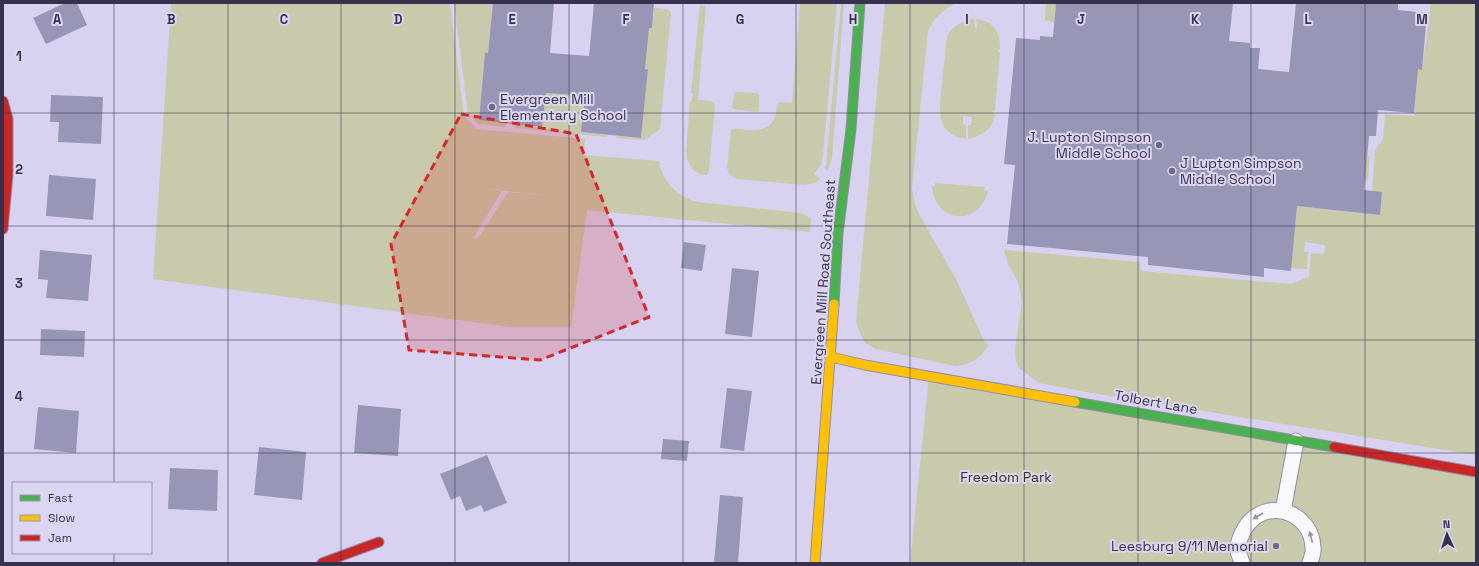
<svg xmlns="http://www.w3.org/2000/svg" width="1479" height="566" viewBox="0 0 1479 566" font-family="'Space Grotesk',sans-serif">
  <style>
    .green { fill: #c8caab; fill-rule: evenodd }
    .building { fill: #9796b7 }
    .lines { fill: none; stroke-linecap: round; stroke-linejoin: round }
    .street-casing { stroke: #938da6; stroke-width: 17 }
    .fast-casing { stroke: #938da6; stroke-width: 11 }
    .slow-casing { stroke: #938da6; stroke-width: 11 }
    .jam-casing { stroke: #938da6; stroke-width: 11 }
    .street { stroke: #f9f8fd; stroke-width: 15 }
    .fast { stroke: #4caf50; stroke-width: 9 }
    .slow { stroke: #ffc107; stroke-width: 9 }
    .jam { stroke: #c62828; stroke-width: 9 }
    .oneway { fill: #9894a5 }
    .marked { fill: #d62828; fill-opacity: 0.2; stroke: #d62828; stroke-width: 3; stroke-dasharray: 8 5; stroke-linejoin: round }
    .grid { fill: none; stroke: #37314d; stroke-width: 1; stroke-opacity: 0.55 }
    .poi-dot { fill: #6f6986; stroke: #dcd6f3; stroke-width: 1.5 }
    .labels { text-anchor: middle; stroke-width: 4; stroke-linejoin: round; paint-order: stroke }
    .poi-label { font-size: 14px; fill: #37314d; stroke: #dcd6f3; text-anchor: start }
    .street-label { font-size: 14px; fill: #37314d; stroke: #dcd6f3 }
    .park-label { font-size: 14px; fill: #30331c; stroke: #dcd6f3 }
    .grid-label { font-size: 13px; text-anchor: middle; font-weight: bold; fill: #37314d; stroke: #dcd6f3; stroke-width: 4; stroke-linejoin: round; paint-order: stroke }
  </style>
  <rect width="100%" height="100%" fill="#d8d2f0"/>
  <g class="green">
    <path d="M171 3H450L464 116 477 129 585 139 582 179 584 155 659 161C663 183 678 198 699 202L800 213 811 218 810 232 587 210 571 327H509L153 279ZM467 187 554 196 508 192 478 238H473L502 191Z"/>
    <polygon points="454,3 493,3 488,53 485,53 479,120 506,123 505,127 479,124 468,114"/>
    <path d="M800 3H837L823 155 821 165 814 174 820 179 815 183 805 185 737 179C731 176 728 174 727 167L731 130C735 128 741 129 746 130 766 131 777 125 777 104L781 102 792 103Z"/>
    <polygon points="841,3 844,3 832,158 828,170 824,168 826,164"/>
    <path d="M885 3H958C944 8 935 17 928 31L912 188 915 204 920 216 957 281 983 339 987 343 988 346C980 359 969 365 955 366L876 349 865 343 859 331 856 321Z"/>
    <polygon points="1046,3 1056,3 1054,23 1045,20"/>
    <polygon points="1431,3 1476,3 1476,455 1086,392 1039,383 1019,368 1016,361 1015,349 1022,301 1018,282 1008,264 1004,250 1140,262 1140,268 1142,271 1290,284 1309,277 1311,253 1324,254 1325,245 1305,242 1304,252 1308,252 1307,269 1291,268 1297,206 1380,215 1382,192 1372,191 1375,150 1383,139 1385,114 1414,116 1418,69 1422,69"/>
    <path d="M700 5 706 6 698 100 711 101 715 105 709 170 707 175C694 175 687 164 686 153L690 101H692L693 93H691Z"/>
    <polygon points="654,8 667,9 671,12 660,129 645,140 616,138 616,136 641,138 648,69 645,68 649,28 652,28"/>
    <path d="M974 19 975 28H977L976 19C994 21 1001 33 1000 49H998V52L1000 53 995 110 993 111V114H995C993 130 981 136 968 139V125H971L972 117 963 116V124L966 125V139C945 136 939 123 940 103L947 36C953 26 962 20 974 19Z"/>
    <polygon points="735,92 757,93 759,95 759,110 757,112 733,109 732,107"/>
    <polygon points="546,93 585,96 581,132 608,135 606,137 515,128 516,124 542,127"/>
    <polygon points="1315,149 1368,155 1370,157 1368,180 1365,180"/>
    <path d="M935 183 985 187 984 191H988C979 227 935 224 932 186H935Z"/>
    <polygon points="929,376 1476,472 1476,563 910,563"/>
  </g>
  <g class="building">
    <polygon points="65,3 77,3 87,25 46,44 33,18"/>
    <polygon points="493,3 554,3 550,53 589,56 594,3 654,3 652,28 649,28 645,69 648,69 641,138 581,132 585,96 546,93 542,127 479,120 485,53 488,53"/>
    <polygon points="1056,3 1233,3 1229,41 1250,43 1250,48 1260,48 1258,69 1289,72 1296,3 1398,3 1398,10 1427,13 1422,70 1418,69 1414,113 1378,110 1376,136 1369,136 1364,190 1382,192 1380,215 1297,206 1291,271 1264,268 1264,277 1148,265 1148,257 1007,244 1015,165 1004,164 1016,38 1040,40 1040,36 1053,37"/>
    <polygon points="51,95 103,97 101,144 58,142 59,122 50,122"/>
    <polygon points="49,175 96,179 93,220 46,216"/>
    <polygon points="684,242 706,245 702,271 681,268"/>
    <polygon points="40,250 92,255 88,301 46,298 48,280 38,279"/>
    <polygon points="732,268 759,271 752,337 725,334"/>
    <polygon points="41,329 85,331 84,357 40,355"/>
    <polygon points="727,388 752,391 744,451 720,448"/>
    <polygon points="358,405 401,409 398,456 354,453"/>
    <polygon points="38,407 79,411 76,453 34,449"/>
    <polygon points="663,439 689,441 687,461 661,459"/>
    <polygon points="259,447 306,452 302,500 254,495"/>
    <polygon points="487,455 507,503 484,512 481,505 466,511 460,496 451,500 440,474"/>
    <polygon points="170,468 218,470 217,511 168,509"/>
    <polygon points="720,495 743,497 738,563 714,563"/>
  </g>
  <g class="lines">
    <g class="street-casing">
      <g id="street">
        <polyline points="1283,511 1296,441"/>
        <path d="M1242 563C1241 559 1239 555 1238 551 1237 543 1241 535 1245 528 1265 496 1312 511 1313 548 1314 553 1311 558 1310 563"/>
      </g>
    </g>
    <g class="fast-casing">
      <g id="fast">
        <polyline points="834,304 838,233 851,129 860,3"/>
        <polyline points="1075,402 1334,447"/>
      </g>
    </g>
    <g class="slow-casing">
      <g id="slow">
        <polyline points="831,357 865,365 1075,402"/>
        <polyline points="815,563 834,304"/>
      </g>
    </g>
    <g class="jam-casing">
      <g id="jam">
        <polyline points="3,101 8,119 8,175 3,229"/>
        <polyline points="1334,447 1476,472"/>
        <polyline points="322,563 379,542"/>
      </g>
    </g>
    <use href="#street" class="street"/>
    <use href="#fast" class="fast"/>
    <use href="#slow" class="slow"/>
    <use href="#jam" class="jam"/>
  </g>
  <defs><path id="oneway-solid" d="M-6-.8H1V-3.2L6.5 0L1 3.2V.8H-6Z"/></defs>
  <g class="oneway">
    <use href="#oneway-solid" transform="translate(1258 516) rotate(150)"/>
    <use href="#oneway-solid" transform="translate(1311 537) rotate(-104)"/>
  </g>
  <path class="marked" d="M461 114 576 134 649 317 540 360 409 350 391 244Z"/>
  <path class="grid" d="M114 3V483M228 3V563M341 3V563M455 3V563M569 3V563M683 3V563M796 3V563M910 3V563M1024 3V563M1138 3V563M1251 3V563M1365 3V563M3 113H1476M3 226H1476M3 340H1476M3 453H1476M114 553V563"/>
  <g class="poi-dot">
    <circle cx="492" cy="107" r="4"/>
    <circle cx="1159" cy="145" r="4"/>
    <circle cx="1172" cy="171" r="4"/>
    <circle cx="1276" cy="546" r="4"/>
  </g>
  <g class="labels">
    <g class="poi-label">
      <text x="500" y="104">Evergreen Mill<tspan x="500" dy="16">Elementary School</tspan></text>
      <text x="1151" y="142" text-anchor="end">J. Lupton Simpson<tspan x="1151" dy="16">Middle School</tspan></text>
      <text x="1180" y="168">J Lupton Simpson<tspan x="1180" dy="16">Middle School</tspan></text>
      <text x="1268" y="551" text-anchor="end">Leesburg 9/11 Memorial</text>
    </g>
    <g class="street-label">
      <text transform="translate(823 282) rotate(-86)" y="5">Evergreen Mill Road Southeast</text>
      <text transform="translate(1156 402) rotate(10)" y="5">Tolbert Lane</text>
    </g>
    <g class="park-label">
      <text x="1006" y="482">Freedom Park</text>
    </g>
  </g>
  <g class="grid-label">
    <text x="57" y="24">A</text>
    <text x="171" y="24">B</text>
    <text x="284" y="24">C</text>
    <text x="398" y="24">D</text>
    <text x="512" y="24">E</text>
    <text x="626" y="24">F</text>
    <text x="740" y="24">G</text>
    <text x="853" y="24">H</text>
    <text x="967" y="24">I</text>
    <text x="1081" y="24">J</text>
    <text x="1195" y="24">K</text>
    <text x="1308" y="24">L</text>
    <text x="1422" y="24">M</text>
    <text x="19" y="61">1</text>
    <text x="19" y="174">2</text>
    <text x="19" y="288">3</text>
    <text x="19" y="401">4</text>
  </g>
  <rect width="1479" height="566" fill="none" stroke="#37314d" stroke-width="8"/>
  <rect x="12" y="482" width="140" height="72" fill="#dcd6f3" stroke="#9a94b1"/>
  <rect x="20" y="495" width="20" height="6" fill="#4caf50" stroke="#9a94b1"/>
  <text x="48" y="502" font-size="12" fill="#37314d">Fast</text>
  <rect x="20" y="515" width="20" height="6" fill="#ffc107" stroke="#9a94b1"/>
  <text x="48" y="522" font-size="12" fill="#37314d">Slow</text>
  <rect x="20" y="535" width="20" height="6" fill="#c62828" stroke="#9a94b1"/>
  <text x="48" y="542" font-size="12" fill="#37314d">Jam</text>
  <g transform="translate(1447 534) rotate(357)" stroke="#dcd6f3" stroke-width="3" paint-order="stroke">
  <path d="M0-3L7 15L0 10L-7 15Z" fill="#37314d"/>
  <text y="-6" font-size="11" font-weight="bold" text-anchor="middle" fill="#37314d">N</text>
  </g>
</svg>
